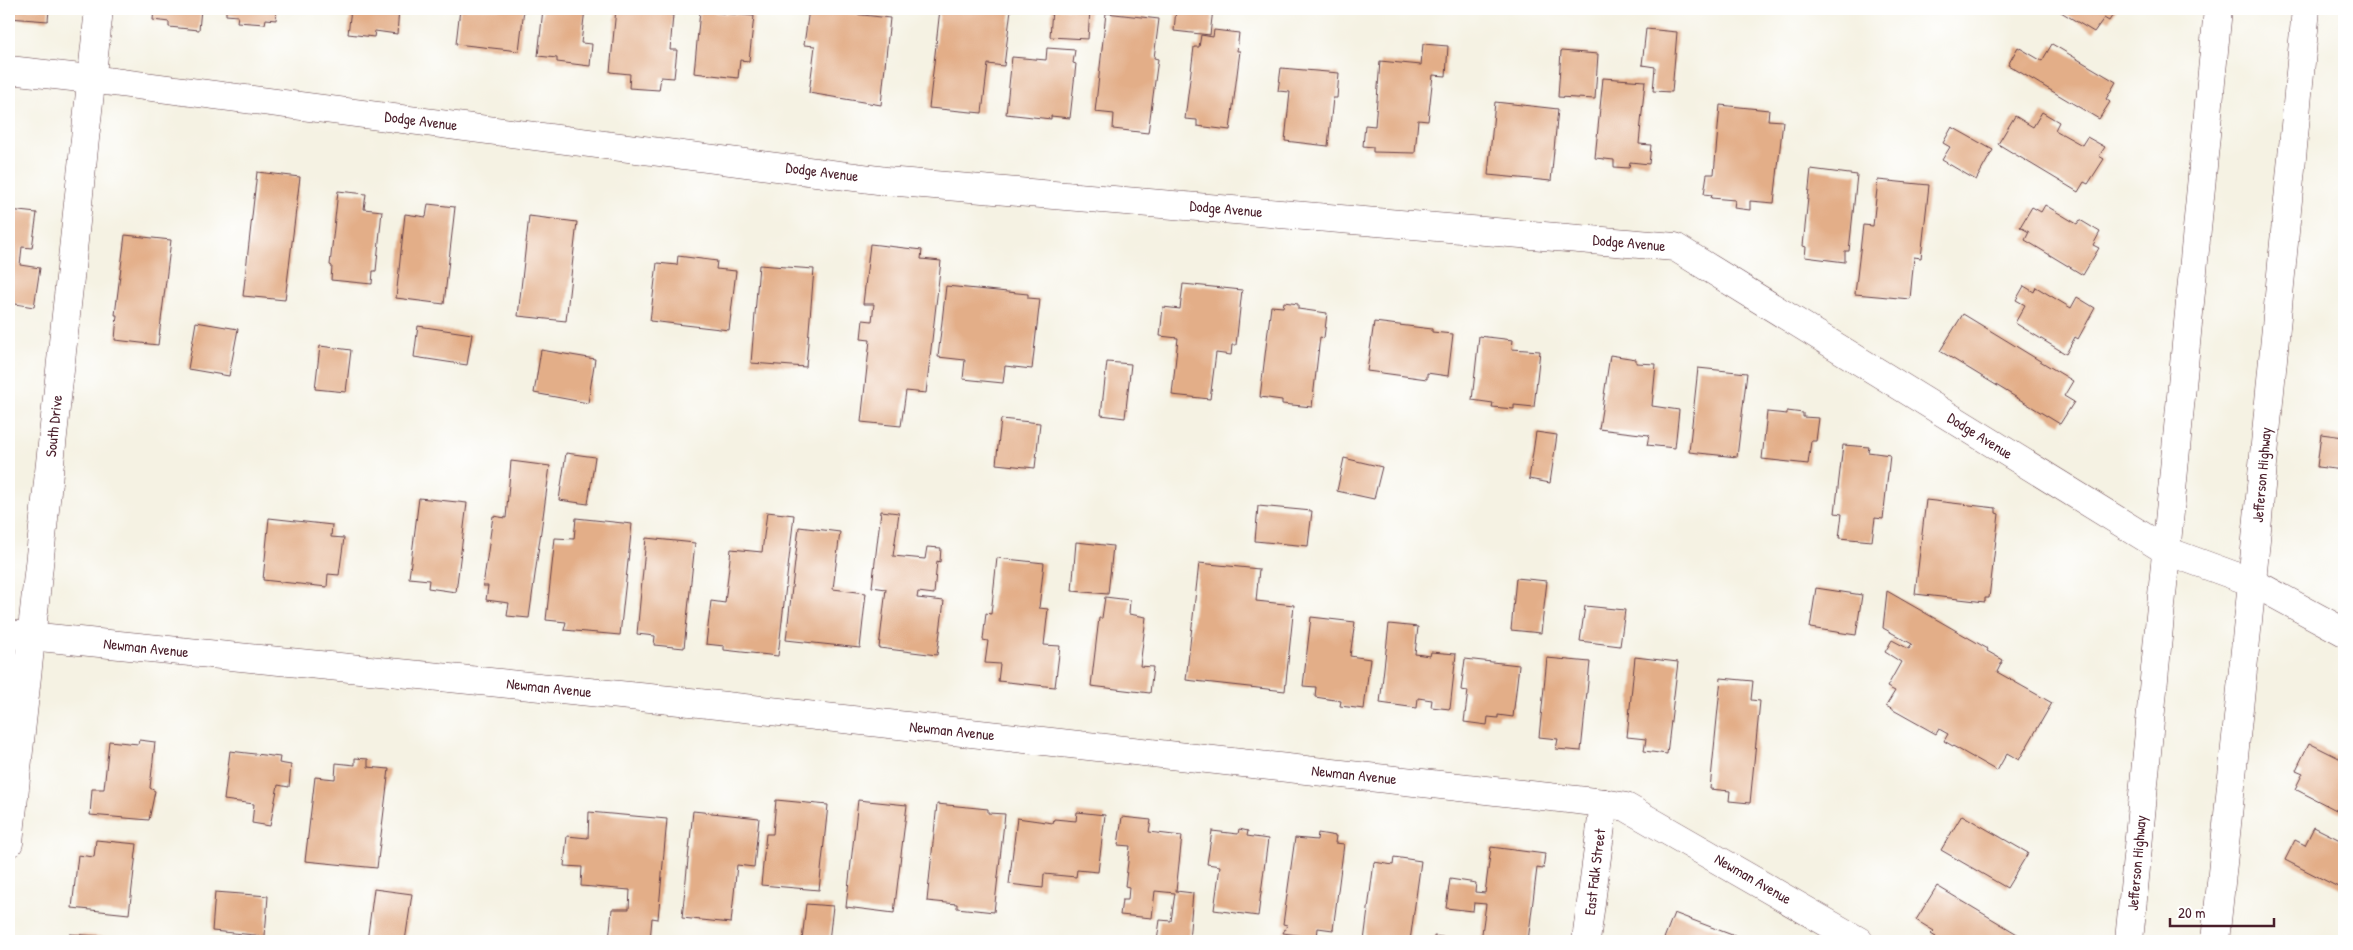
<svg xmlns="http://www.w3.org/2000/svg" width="2353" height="950" viewBox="0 0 2353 950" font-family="'Patrick Hand',sans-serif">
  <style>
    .building { fill: #e3ae88 }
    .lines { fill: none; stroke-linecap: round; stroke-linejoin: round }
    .street-casing { stroke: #643f47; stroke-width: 29 }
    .primary-casing { stroke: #643f47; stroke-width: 29 }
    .street { stroke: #fff; stroke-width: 28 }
    .primary { stroke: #fff; stroke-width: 28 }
    .labels { text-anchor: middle; stroke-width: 4; stroke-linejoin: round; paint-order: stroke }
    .street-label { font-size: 15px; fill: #4a1f2b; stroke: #fff }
  </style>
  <rect width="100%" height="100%" fill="#fff"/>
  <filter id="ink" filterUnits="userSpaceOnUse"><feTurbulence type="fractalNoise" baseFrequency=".02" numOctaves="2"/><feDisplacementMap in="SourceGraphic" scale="10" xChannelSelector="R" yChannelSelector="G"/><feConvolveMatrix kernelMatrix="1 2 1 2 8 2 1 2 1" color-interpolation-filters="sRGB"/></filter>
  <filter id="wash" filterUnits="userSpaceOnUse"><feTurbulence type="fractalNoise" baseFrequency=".0096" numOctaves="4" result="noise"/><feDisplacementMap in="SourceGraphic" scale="20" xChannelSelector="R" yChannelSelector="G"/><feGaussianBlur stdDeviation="1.12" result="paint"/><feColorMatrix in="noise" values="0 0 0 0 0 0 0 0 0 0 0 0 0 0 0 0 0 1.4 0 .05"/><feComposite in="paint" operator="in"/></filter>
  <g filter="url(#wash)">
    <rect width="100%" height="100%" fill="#f5f2e3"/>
    <g id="blocks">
      <g class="building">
        <polygon points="9,9 49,9 48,21 9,18"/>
        <polygon points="154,9 201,9 199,30 169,27 169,22 153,20"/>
        <polygon points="226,9 277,9 276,20 266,19 265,24 237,22 238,16 226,15"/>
        <polygon points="351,9 399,9 397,34 375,31 374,37 348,34"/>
        <polygon points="460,9 524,9 519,51 456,44"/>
        <polygon points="543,9 585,9 581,43 592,44 590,66 557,62 557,58 538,56"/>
        <polygon points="616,9 670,9 670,15 673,15 670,50 677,50 674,78 661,77 659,90 629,88 630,74 610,72"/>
        <polygon points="809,9 890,18 881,105 809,93 815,46 804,45"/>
        <polygon points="940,9 1011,9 1004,66 988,64 982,113 929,108"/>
        <polygon points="1052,9 1090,9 1088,39 1050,37"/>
        <polygon points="1176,9 1213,9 1210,35 1174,31"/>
        <polygon points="2056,9 2115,9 2116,10 2109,21 2104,18 2094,32"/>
        <polygon points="700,11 754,16 749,61 740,60 738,78 694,73"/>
        <polygon points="1106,13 1159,19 1154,58 1158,59 1148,133 1113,129 1114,114 1095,112"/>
        <polygon points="1646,29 1677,32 1672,92 1653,91 1655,67 1642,65"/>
        <polygon points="1214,30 1239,33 1237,51 1240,51 1230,130 1197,126 1197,120 1185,119 1194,47 1199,47 1201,35 1213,37"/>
        <polygon points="1423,44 1448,46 1446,76 1433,75 1428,121 1418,120 1415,153 1373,152 1373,147 1363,146 1365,125 1375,126 1380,61 1421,65"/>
        <polygon points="2052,44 2116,82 2106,99 2110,102 2099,119 2008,65 2018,47 2042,61"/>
        <polygon points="1047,48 1075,50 1073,63 1076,64 1070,118 1051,116 1051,119 1006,114 1012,57 1046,60"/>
        <polygon points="1561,51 1598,54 1595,99 1558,97"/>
        <polygon points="1281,68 1339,73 1337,98 1333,98 1328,146 1285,141 1290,92 1278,91"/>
        <polygon points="1603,78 1645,81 1639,144 1651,145 1649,164 1630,162 1629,168 1614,167 1614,160 1595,158"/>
        <polygon points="1495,102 1558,109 1551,181 1488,175"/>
        <polygon points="1720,105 1769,110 1768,120 1783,121 1774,203 1750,201 1750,210 1734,208 1735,200 1711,198 1712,195 1704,194 1707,174 1714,174"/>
        <polygon points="2042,112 2059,122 2055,130 2082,145 2087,137 2105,147 2099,156 2104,159 2088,184 2084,182 2078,192 1998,144 2015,116 2033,127"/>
        <polygon points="1952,127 1993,150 1976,180 1942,160 1950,147 1943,143"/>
        <polygon points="1811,169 1857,175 1849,251 1845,251 1845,262 1805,257 1806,247 1803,246"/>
        <polygon points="257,172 300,177 285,300 243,296"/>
        <polygon points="1878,180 1929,185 1921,258 1914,257 1910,299 1855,294 1863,225 1873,226"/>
        <polygon points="338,191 366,194 364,209 382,211 376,271 373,271 372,284 331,280 332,266 330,265"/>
        <polygon points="428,204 455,207 444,304 396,298 405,214 426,217"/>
        <polygon points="2045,205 2077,224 2080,220 2100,232 2093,245 2099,248 2083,275 2025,240 2029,232 2020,227 2032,207 2041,212"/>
        <polygon points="9,210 37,213 32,248 22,247 20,265 40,268 34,307 9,303"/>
        <polygon points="529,216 577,222 566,321 518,316"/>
        <polygon points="125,235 171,240 158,345 115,340 117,315 115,315"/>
        <polygon points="870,244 922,250 921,259 941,261 926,393 906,391 901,426 861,422 870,340 861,339 863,320 872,321 874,304 863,304"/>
        <polygon points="678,256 717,261 716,269 736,271 729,330 650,321 657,263 677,265"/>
        <polygon points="759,265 814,269 806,367 751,363"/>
        <polygon points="1183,284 1242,290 1236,345 1232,345 1231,355 1216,353 1210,399 1172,395 1178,338 1160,336 1163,307 1180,309"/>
        <polygon points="946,286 1028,294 1028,298 1040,299 1032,369 1005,366 1003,383 963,379 965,360 938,357"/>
        <polygon points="2024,286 2034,292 2036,287 2071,308 2077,297 2095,308 2078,339 2075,337 2066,354 2015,323 2025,305 2016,300"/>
        <polygon points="1284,302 1298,304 1298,309 1327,313 1324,338 1320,337 1312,407 1282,404 1282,400 1260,397 1271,306 1283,307"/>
        <polygon points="1963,314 2073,381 2064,396 2074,402 2060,424 1940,351"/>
        <polygon points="196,322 238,329 229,376 188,369"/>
        <polygon points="1374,322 1432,329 1432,332 1453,334 1448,376 1427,373 1427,379 1367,371"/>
        <polygon points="418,326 472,334 467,365 414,357"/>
        <polygon points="1479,336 1513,340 1512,349 1540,351 1534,407 1514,405 1514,409 1492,407 1493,403 1472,400"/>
        <polygon points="320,346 351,350 346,392 315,389"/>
        <polygon points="541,350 595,359 588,403 534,393"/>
        <polygon points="1610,355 1636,359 1636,363 1656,364 1652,406 1679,410 1675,448 1647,445 1649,435 1599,429"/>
        <polygon points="1107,362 1131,364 1125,418 1101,415"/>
        <polygon points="1698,368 1747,373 1737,457 1689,452"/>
        <polygon points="1787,411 1803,413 1803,417 1819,418 1816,441 1811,441 1808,464 1762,459 1767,412 1787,414"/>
        <polygon points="1001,419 1040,423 1035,468 996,464"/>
        <polygon points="1536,432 1557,435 1550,483 1529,479"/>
        <polygon points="2321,434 2344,437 2344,470 2317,467"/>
        <polygon points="1843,445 1869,447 1868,452 1890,455 1883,519 1875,518 1872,541 1839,538 1842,514 1835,513"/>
        <polygon points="566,453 595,457 588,504 559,500"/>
        <polygon points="1344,458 1382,467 1374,499 1337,491"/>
        <polygon points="511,461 550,466 529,618 507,616 509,603 486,600 488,586 483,586 493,516 506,518"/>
        <polygon points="419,498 467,503 456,592 428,588 429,580 409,578"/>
        <polygon points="1926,500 1996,508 1996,513 1999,514 1989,598 1985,598 1985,602 1915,594"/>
        <polygon points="1258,506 1312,511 1308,546 1255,541"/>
        <polygon points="881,511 899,513 893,556 925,559 927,547 941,548 940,562 937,561 934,594 918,592 917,598 944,601 937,655 879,648 886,589 872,587"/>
        <polygon points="767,512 794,515 778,656 724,650 724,646 706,644 711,601 725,603 731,549 762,552"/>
        <polygon points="269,518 332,525 331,537 344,538 339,575 328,574 327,587 263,580"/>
        <polygon points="576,518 632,524 620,635 564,630 566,622 546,620 555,538 574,539"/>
        <polygon points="799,527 840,532 833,589 866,593 860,648 786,640"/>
        <polygon points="646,538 695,543 684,648 654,645 655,636 637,634"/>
        <polygon points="1076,542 1113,546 1108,594 1072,591"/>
        <polygon points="997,558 1044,563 1039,608 1048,609 1044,645 1060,646 1055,687 998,681 1000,664 985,663 988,641 983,640 986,613 991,614"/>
        <polygon points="1199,563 1259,569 1256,601 1294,605 1285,691 1186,680"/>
        <polygon points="1516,578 1547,581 1541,633 1511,630"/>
        <polygon points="1816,588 1862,595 1856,635 1810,628"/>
        <polygon points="1887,591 1988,649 1987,651 2003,660 1997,672 2052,703 2019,760 2007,753 1997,771 1944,741 1948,734 1939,729 1936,734 1886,706 1895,691 1887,687 1901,662 1885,652 1892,640 1909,649 1912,644 1883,628"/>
        <polygon points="1105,597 1130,600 1129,614 1146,617 1140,666 1153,667 1150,693 1091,686 1099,618 1102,618"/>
        <polygon points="1585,606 1625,610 1620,646 1580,641"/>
        <polygon points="1311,617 1355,622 1350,656 1370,659 1364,709 1340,706 1341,701 1315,697 1316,687 1303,686"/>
        <polygon points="1389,624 1418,627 1415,654 1430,656 1431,652 1456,654 1450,709 1431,707 1432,700 1418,698 1417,708 1380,703"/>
        <polygon points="1635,657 1678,662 1667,754 1644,751 1646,739 1627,737"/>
        <polygon points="1547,658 1590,662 1581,751 1556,749 1558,739 1539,737"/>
        <polygon points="1465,659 1519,665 1513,717 1498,715 1498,718 1488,717 1487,725 1464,722 1468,691 1461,690"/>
        <polygon points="1721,678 1753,681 1751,700 1760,701 1750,803 1729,801 1730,791 1710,789"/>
        <polygon points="139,740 155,742 150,788 155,791 149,820 90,815 92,789 104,789 109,741 138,744"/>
        <polygon points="2309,743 2343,760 2341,764 2344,765 2344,814 2295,789 2303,773 2296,770"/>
        <polygon points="230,751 280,757 279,763 291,765 289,787 278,785 270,826 252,823 254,804 224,800"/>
        <polygon points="355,758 368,759 368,767 389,769 377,868 305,861 315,777 335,779 336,763 355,765"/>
        <polygon points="776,800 828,805 819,890 761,885 766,834 773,834"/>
        <polygon points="858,800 907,805 894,913 846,907"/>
        <polygon points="937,804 988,809 988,813 1005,814 994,912 957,908 957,904 927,901"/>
        <polygon points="693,811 759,818 754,867 737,865 731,923 682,918"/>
        <polygon points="589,812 667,819 658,919 652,918 650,941 609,941 612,909 629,909 630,890 581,886 582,867 564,866 567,836 588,838"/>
        <polygon points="1077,812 1105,815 1098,872 1077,870 1076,877 1044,874 1043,888 1009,884 1017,818 1053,823 1054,819 1076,821"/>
        <polygon points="1962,815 2028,853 2007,888 1941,850"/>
        <polygon points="1122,817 1151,820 1149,832 1182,836 1176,891 1193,893 1189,941 1157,941 1160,920 1171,921 1175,893 1155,891 1152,918 1120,915 1122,900 1128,900 1129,887 1125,886 1130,846 1118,845"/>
        <polygon points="2314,827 2344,842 2344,890 2285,860 2295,840 2305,845"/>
        <polygon points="1239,829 1248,831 1247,836 1268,839 1258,916 1214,910 1220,866 1207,864 1212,831 1238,834"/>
        <polygon points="1318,833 1336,836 1335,843 1344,844 1333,930 1318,928 1317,938 1283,933 1287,925 1283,924 1295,838 1317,840"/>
        <polygon points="96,840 137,844 129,914 72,908 78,855 94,857"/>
        <polygon points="1491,847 1545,854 1543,869 1537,868 1528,941 1481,941 1486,904 1474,903 1473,911 1446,908 1450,879 1476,883 1475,892 1485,893"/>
        <polygon points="1394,857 1421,861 1410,941 1364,941 1374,862 1393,865"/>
        <polygon points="1937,886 2029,941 1933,941 1936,937 1931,934 1934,931 1916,920"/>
        <polygon points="374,889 412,894 405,941 367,941"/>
        <polygon points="215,892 268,896 265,936 212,931"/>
        <polygon points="806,904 833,906 829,941 802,941"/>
        <polygon points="1674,913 1748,941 1663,941"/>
        <polygon points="70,934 123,938 123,941 69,941"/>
        <polygon points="1434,936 1466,940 1466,941 1434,941"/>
      </g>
    </g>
  </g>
  <g filter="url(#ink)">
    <use href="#blocks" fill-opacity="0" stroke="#643f47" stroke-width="1"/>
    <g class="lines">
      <g class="street-casing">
        <g id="street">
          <polyline points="9,70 90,79 886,181 1675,247 2167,551 2252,582 2344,632"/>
          <polyline points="9,634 690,702 1604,803 1626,807 1859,941"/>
          <polyline points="9,843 99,9"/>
          <polyline points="1586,941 1604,803"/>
        </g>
      </g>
      <g class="primary-casing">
        <g id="primary">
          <polyline points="2129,941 2218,9"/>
          <polyline points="2215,941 2252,582 2306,9"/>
        </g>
      </g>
      <use href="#street" class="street"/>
      <use href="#primary" class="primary"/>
    </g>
  </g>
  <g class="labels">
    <g class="street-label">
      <text transform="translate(421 121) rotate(7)" y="5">Dodge Avenue</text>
      <text transform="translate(822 172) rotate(7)" y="5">Dodge Avenue</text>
      <text transform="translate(1226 209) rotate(5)" y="5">Dodge Avenue</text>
      <text transform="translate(1629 243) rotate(5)" y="5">Dodge Avenue</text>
      <text transform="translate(54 426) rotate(-84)" y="5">South Drive</text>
      <text transform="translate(1980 436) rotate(32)" y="5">Dodge Avenue</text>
      <text transform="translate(2262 475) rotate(-85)" y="5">Jefferson Highway</text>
      <text transform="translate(146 648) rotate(6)" y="5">Newman Avenue</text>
      <text transform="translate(549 688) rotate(6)" y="5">Newman Avenue</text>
      <text transform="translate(952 731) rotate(6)" y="5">Newman Avenue</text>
      <text transform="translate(1354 775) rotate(6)" y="5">Newman Avenue</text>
      <text transform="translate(2137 863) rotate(-85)" y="5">Jefferson Highway</text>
      <text transform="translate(1595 872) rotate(-83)" y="5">East Falk Street</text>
      <text transform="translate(1753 879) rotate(30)" y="5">Newman Avenue</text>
    </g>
  </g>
  <rect width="2353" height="950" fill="none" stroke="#fff" stroke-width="30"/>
  <path d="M2170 918v8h104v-8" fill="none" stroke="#4a1f2b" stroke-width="2.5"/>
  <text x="2178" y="918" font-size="15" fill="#4a1f2b" stroke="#ffffff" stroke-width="4" paint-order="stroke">20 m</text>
</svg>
